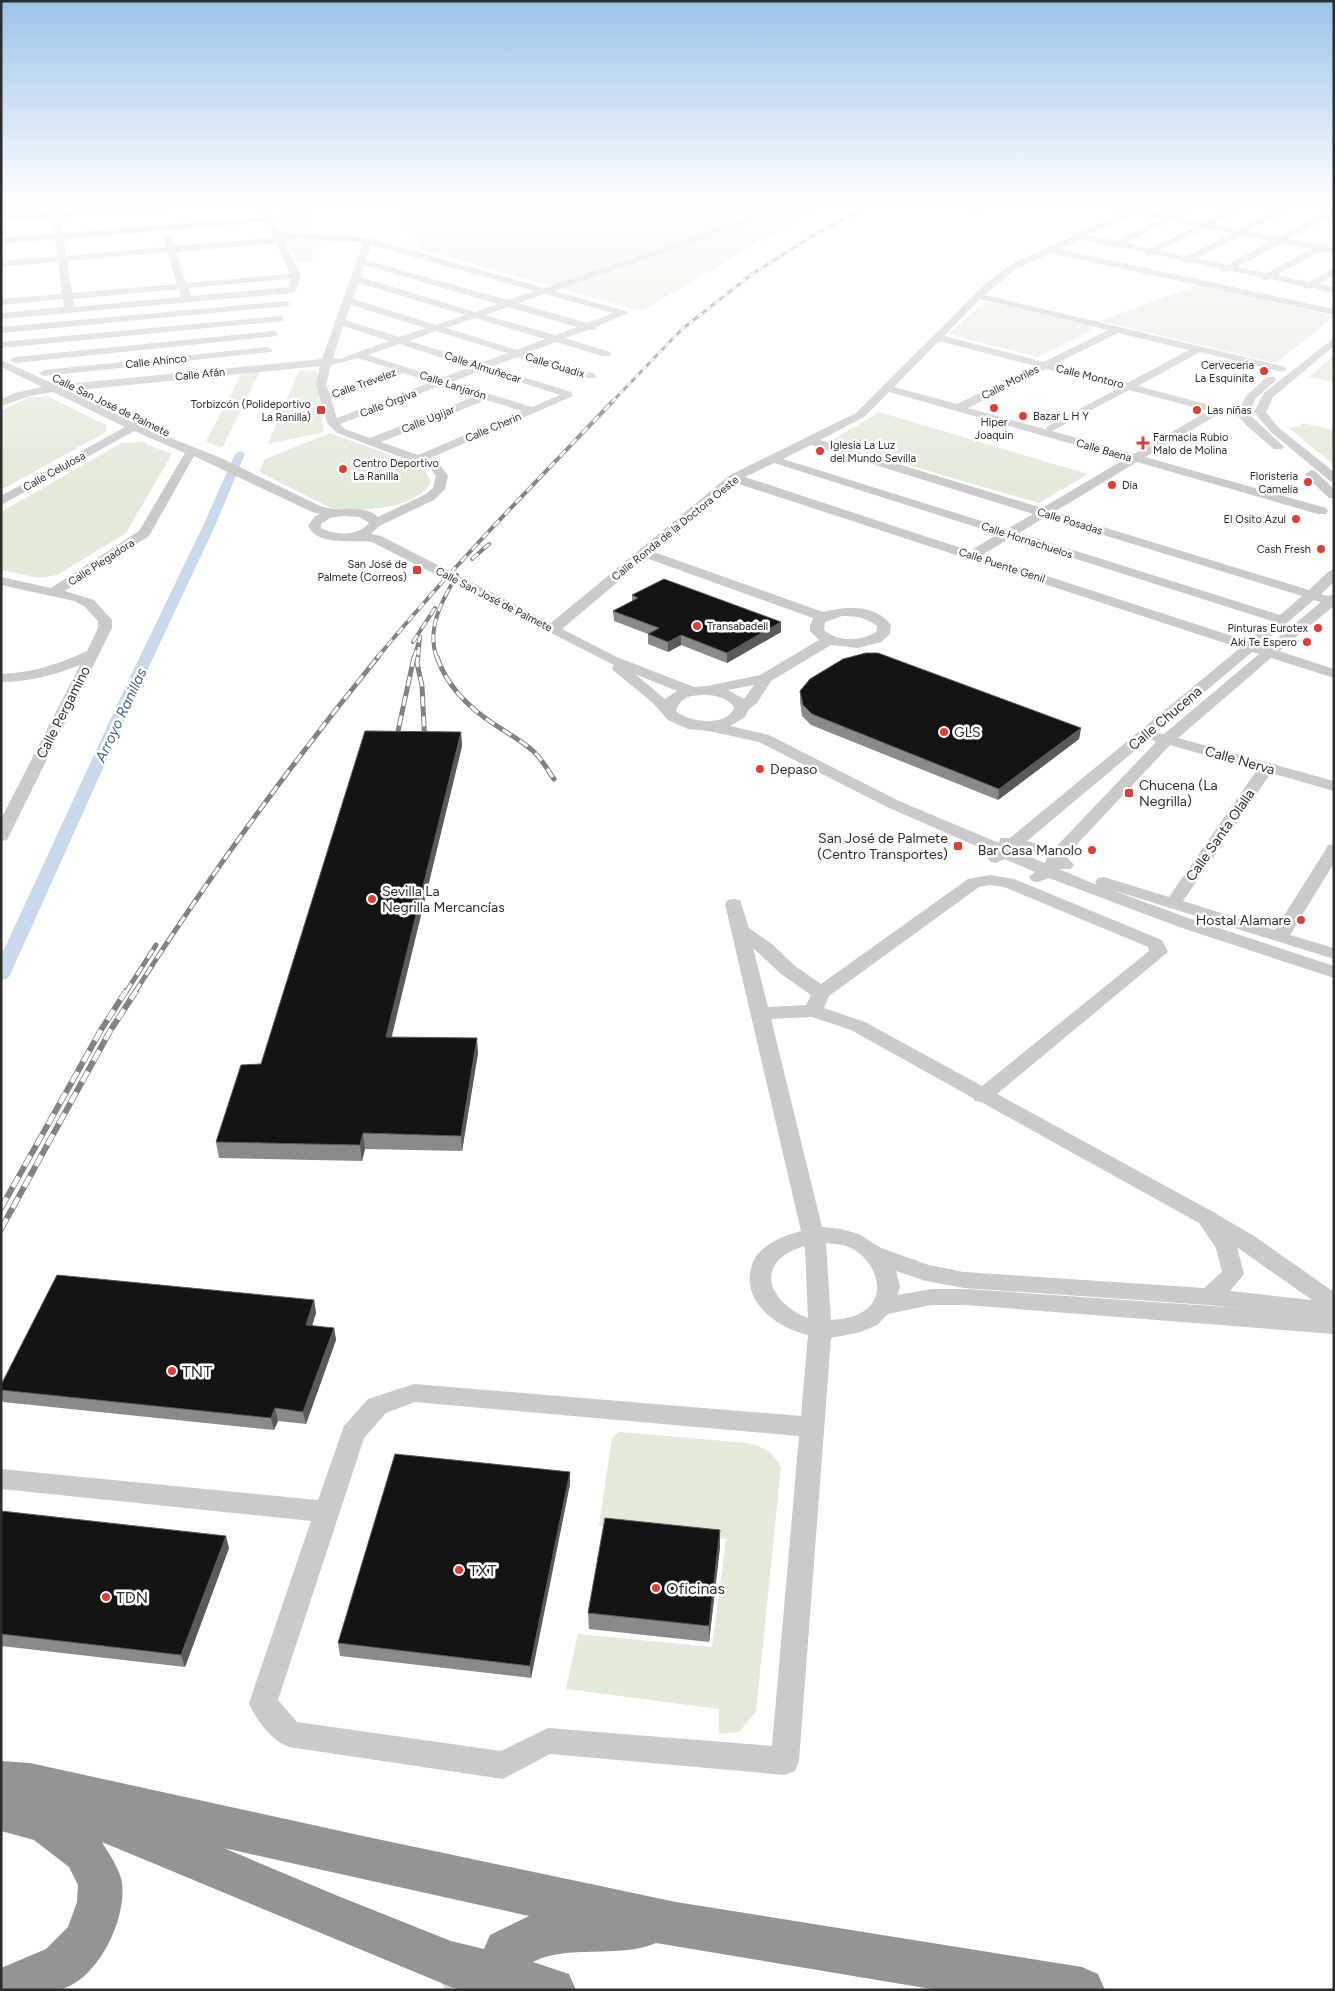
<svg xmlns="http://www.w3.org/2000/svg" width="1335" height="1991" viewBox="0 0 1335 1991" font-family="Figtree,sans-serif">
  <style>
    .green { fill: #e2eadb }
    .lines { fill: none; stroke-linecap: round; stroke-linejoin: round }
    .canal { fill: #c8d9ea; fill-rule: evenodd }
    .highway-tunnel { stroke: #d5d5d5; stroke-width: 41; stroke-dasharray: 41 21; stroke-linecap: butt }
    .minor { fill: #cacaca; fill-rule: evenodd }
    .highway { fill: #949494; fill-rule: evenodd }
    .rail-far3-casing { stroke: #828282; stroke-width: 3 }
    .rail-far2-casing { stroke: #828282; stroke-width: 4 }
    .rail-far1-casing { stroke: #828282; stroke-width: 5 }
    .rail-casing { stroke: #828282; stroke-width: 6 }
    .rail-far3 { stroke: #fff; stroke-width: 2; stroke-dasharray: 5.5; stroke-linecap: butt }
    .rail-far2 { stroke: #fff; stroke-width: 2.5; stroke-dasharray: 8; stroke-linecap: butt }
    .rail-far1 { stroke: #fff; stroke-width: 3; stroke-dasharray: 10; stroke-linecap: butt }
    .rail { stroke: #fff; stroke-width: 4.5; stroke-dasharray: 12; stroke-linecap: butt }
    .wall { fill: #8a8a8a }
    .shaded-wall { fill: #5a5a5a }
    .building { fill: #141414; stroke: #5a5a5a }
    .poi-dot { fill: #dd3e36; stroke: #fff; stroke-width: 2 }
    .labels { text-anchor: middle; stroke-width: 5; stroke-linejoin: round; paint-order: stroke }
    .far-street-label { font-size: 11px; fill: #2d2d2d; stroke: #fff }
    .far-poi-label { font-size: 11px; fill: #2d2d2d; stroke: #fff; text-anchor: end }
    .street-label { font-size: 14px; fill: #2d2d2d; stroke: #fff }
    .poi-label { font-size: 14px; fill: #2d2d2d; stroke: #fff; text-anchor: start }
    .water-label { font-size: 15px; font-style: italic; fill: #3f658c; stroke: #fff }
    .near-poi-label { font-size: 16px; fill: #2d2d2d; stroke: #fff; text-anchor: start }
  </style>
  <rect width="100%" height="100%" fill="#fff"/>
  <g class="green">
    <polygon points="404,205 817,205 819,207 642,311 421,249 404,228"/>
    <polygon points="306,212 311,225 283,227 279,214"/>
    <polygon points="324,238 310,262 297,262 286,241"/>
    <polygon points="1198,285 1334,316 1334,317 1276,363 1100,321"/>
    <polygon points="995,303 1089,326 1093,330 1038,357 948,334 983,304"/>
    <polygon points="1334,355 1334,382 1309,377"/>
    <polygon points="299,370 317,371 324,432 268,444"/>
    <polygon points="260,372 222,448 206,441 242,373"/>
    <polygon points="47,396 106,425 106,432 1,490 1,411 29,397"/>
    <polygon points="879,412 1088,474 1039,503 829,442"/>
    <polygon points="1303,423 1334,430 1334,465 1289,428 1301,426"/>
    <path d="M330 433 423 467 431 482C417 510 359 512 331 508L259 472 265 459Z"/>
    <polygon points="142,442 172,454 126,533 57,575 39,578 1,570 1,512 121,443"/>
    <path d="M619 1432 748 1443C766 1448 771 1451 781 1467L756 1712 739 1732 719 1734V1709L566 1689 578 1634 712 1647 726 1539 599 1526 612 1438Z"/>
  </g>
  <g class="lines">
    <polygon class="canal" points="240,451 245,454 215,526 145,675 10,975 7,979 1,980 1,956 131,675 203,526 235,454"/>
    <polyline class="highway-tunnel" points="446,1990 482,1967"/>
    <g class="minor">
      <path d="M51 205H59L60 212 146 205H183L179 208 61 217 63 233 263 217 258 205H266L279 232 368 238 544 288 787 205H799L554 291 626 311 628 313 596 327V330H588L565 338 610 352 611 354 610 356H602L556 342 527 353 595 374 596 376 595 378H587L517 357 491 367 571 392 573 396 428 459 438 462 448 476 445 489 434 500 379 526 371 534 381 536 551 623 730 475 856 413 986 283 1010 265 1139 205H1150L1142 210 1169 215 1191 205H1202L1179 217 1203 222 1238 205H1249L1213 224 1239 229 1286 205H1297L1249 231 1278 237 1334 208V215L1288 239 1319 245 1327 244 1328 247 1334 248V254L1321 251 1277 275 1309 282 1334 268V275L1319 284 1334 287V293L1312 288 1304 289 1303 286 1270 279 1262 280 1261 277 1230 271 1221 272 1220 269 1190 262 1182 263 1181 260 1153 254 1148 256 1144 252 1118 247 1114 248 1081 239 1059 249 1334 309V315L1051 253 1016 269 985 295 1282 366 1287 369 1282 372 1200 352 1138 386 1217 407 1239 410 1246 396 1267 377H1275L1276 379 1275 381 1255 399 1249 414 1282 445 1284 447 1282 449H1274L1247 426 1239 417 1219 414 1145 457 1326 508 1328 511 1326 514H1318L1137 462 1054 512 1309 590 1329 571 1334 570V582L1321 594 1328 596 1334 594V606L1279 651 1334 669V678L1271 658 1178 738 1334 781V791L1271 773 1183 901 1275 930 1326 849 1328 845 1334 844V863L1290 935 1334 948V959L1109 889 1191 919 1334 966V978L1179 927 1049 878 1038 882 1032 881 1029 877 1035 872 1005 859 996 863 990 862 988 858 992 853 887 807 759 742 708 731 688 729 668 720 653 703 614 671 612 668 614 665 372 542C353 539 318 547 308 526L314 517 320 514 312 512 194 456 149 536 65 591 94 600 112 620V628L9 836 7 840 1 841V819L80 665C54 675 29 682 1 682V674C32 673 59 664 87 651L98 628V621L84 606 74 601 1 585V577L51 588 139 531 185 453 134 431 1 505V496L125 427 53 392 30 396 1 406V399L15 393 42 387 1 367V360L56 385 322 359 363 243 295 238 294 241 284 242 301 276 299 285 294 288 297 290 292 293 1 319V313L64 307 63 299 1 305V299L62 294 58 262 1 267V261L57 256 55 239 1 244V238L55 234 52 218 1 222V216L52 212ZM1134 214 1161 219 1116 241 1088 235ZM1171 221 1196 226 1150 248 1125 243ZM266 222 273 238 174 246 171 237 167 234 163 237 166 247 66 256 64 239ZM1206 228 1232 233 1187 256 1160 250ZM1242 235 1271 241 1227 265 1197 258ZM276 243 290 274 186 283 176 252ZM1281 243 1311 249 1267 273 1237 267ZM371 245 535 291 507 300 366 260ZM167 252 177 284 72 293 67 261ZM364 265 498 304 475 312 360 277ZM291 279 289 285 291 287 191 296 188 288ZM358 283 465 315 436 325 353 299ZM179 289 181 297 74 307 73 299ZM545 294 613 313 587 323 518 303ZM980 299 1108 330 1044 362 944 336ZM351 305 426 328 399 337 345 320ZM508 307 577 327 555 335 485 315ZM475 318 545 339 517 350 446 328ZM343 326 389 341 339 359 333 358ZM436 331 507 353 481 363 409 341ZM1118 333 1189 350 1127 383 1055 364ZM939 341 1035 366 957 404 894 387ZM399 344 471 367 441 378 368 355ZM358 358 393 369 329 392 326 384 331 365ZM320 366 316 384 327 423 337 433 430 468 436 476 433 488 426 494 378 517C366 506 350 510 336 509 331 509 325 507 320 506L221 458 141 426 144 422 142 420 138 419 132 422 69 391ZM1046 369 1119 388 1048 426 1046 428 1048 430 968 408ZM482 370 560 395 532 407 452 382ZM403 373 431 382 337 418 331 399ZM442 385 476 396 370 438 345 429 340 424ZM1129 390 1208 411 1134 454 1052 431ZM889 392 1125 459 1042 508 820 440 864 417ZM486 400 522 411 418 455 381 442ZM811 445 1033 514 1007 529 783 459ZM774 463 998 534 970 551 745 477ZM736 483 1240 648 1010 838H1000L999 843 899 801 769 735 730 726 745 717 749 709 757 703 771 681 831 645 858 648 881 642 890 634 891 625C876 604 845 606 823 612L654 552ZM342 516 360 517 369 523C358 537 335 535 321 528V524L330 518ZM1045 517 1302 596 1280 615 1019 533ZM1010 538 1272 621 1248 641 982 555ZM646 558 813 618 810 626V631L819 640 760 675 707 686 694 687 617 657 562 629ZM1314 600 1321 602 1267 647 1260 645ZM842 616C855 616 866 617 877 626L876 632C859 642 839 642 824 630L825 622ZM1252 652 1259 654 1164 734 1156 733ZM635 674 677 691 665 699ZM754 685 744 699 728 690ZM701 695C714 695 726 696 734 707 729 727 689 723 676 711 680 698 688 696 701 695ZM1150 738 1156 742 1054 849 1027 841ZM1170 745 1257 770 1169 897 1104 877 1098 878 1095 882 1097 885 1059 869H1071L1074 865 1066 856ZM1017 849 1031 851 1047 858 1045 863 1015 851Z"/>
      <polygon points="957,205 998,205 977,211"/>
      <polygon points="286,301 289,302 289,306 1,333 1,327"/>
      <polygon points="279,316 283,317 283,321 1,348 1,342"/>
      <polygon points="273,331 277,332 277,336 15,363 10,360 15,357"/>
      <polygon points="1334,338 1334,346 1273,397 1266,412 1279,428 1334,472 1334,482 1330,481 1271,432 1254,412 1264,393"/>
      <polygon points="267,347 271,348 272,350 271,352 44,376 39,373 44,370"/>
      <polygon points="1311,470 1315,471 1334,489 1334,498 1329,498 1307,477 1305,474"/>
      <path d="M990 875 1014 879 1162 940 1168 952 997 1094 1215 1213 1254 1236 1334 1292V1334L966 1305H931L888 1314 877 1325 861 1332 831 1338 799 1761 795 1771 785 1775 550 1754 503 1779 289 1747C272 1741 256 1720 249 1703L311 1521 1 1489V1469L318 1500 344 1426 368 1399 414 1384 801 1416 808 1335C779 1329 742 1303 751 1269 752 1264 754 1259 757 1255 769 1241 784 1236 801 1231L725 904 728 900 734 899 740 900 749 928 772 944 795 966 821 984 968 879ZM990 885 1004 887 1148 947 1149 951 982 1086 865 1022 824 1008 829 996 979 887ZM753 948 781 974 811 995 806 1005 768 1007ZM812 1017 851 1030 973 1098 975 1101 981 1102 1199 1223 1216 1248 1222 1272 1204 1288 964 1272 929 1265 881 1248 859 1234 841 1229 822 1227 771 1019ZM826 1243C833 1244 842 1244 849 1247 881 1263 891 1305 851 1317 845 1319 837 1319 831 1320ZM804 1246 805 1249 808 1318C788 1312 761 1287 775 1265 781 1254 794 1250 804 1246ZM1237 1247 1238 1248 1312 1300 1230 1291 1244 1274ZM896 1271 926 1281 964 1288 1209 1305 1304 1315 1226 1307 966 1289H931L898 1295 900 1286ZM415 1402 799 1436 772 1746 548 1728 501 1751 297 1722 278 1700 364 1438 386 1413Z"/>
    </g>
    <path class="highway" d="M1 1761 30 1763 363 1836 676 1902 1082 1967 1098 1974 1105 1990H937L656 1943C618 1959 566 1944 533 1962L569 1974 576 1990H462L451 1987 102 1842C109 1854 120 1869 122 1883 127 1919 97 1983 58 1990 42 1991 18 1990 1 1990V1968L46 1949 68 1927 77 1902 78 1885 69 1867 34 1840 1 1831ZM224 1848 529 1916 490 1935 484 1949 451 1941 338 1896Z"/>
    <g class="rail-far3-casing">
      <polyline id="rail-far3" points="612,402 681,330 752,274 811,237 868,205"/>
    </g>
    <g class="rail-far2-casing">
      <g id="rail-far2">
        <polyline points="472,559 489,544"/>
        <polyline points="413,642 435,608"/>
        <path d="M377 658C450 569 533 485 613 401"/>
        <polyline points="414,658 420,637 418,658"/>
        <path d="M437 658C426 629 442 600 457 575"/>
      </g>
    </g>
    <g class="rail-far1-casing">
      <g id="rail-far1">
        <polyline points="418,657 417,663 422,686 425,745"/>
        <path d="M437 657C447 686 469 708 494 724 507 733 521 740 533 751 542 759 547 769 554 779"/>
        <polyline points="395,745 414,657"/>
        <polyline points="126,992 156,945"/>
        <path d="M135 992C209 876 291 764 378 657"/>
      </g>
    </g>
    <g class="rail-casing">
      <g id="rail">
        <polyline points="1,1208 101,1030 126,991"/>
        <polyline points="1,1229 110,1031 136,991"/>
      </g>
    </g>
    <use href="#rail-far3" class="rail-far3"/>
    <use href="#rail-far2" class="rail-far2"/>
    <use href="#rail-far1" class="rail-far1"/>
    <use href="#rail" class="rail"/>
  </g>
  <g class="wall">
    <polygon points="632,595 781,632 727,663 681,645 668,652 648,644 648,634 614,621 613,611 632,601"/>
    <polygon points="800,691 1081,728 1079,739 998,800 811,725 802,716 800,702"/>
    <polygon points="461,732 462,746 391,1037 478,1053 462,1151 365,1149 362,1161 219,1158 216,1142 261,1064"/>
    <polygon points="314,1300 316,1313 312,1326 334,1328 336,1340 306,1424 278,1421 274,1430 3,1402 1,1396 1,1385"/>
    <polygon points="570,1472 570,1484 531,1678 340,1656 338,1643"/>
    <polygon points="1,1511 229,1548 185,1667 1,1646"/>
    <polygon points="720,1547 709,1642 589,1629 588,1613"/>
  </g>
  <g class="shaded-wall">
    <polygon points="280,205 301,205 280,207"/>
    <polygon points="781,622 781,632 727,663 727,653"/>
    <polygon points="681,635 681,645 668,652 668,642"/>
    <polygon points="1081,728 1079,739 998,800 999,789"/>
    <polygon points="461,732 462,746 388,1052 386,1037"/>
    <polygon points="477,1038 478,1053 462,1151 461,1136"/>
    <polygon points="363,1133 365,1149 362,1161 360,1145"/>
    <polygon points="314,1300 316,1313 308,1338 306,1325"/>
    <polygon points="334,1328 336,1340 306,1424 303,1412"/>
    <polygon points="275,1408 278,1421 274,1430 271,1418"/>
    <polygon points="570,1472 570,1484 531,1678 530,1666"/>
    <polygon points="720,1530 720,1547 709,1642 709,1626"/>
    <polygon points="226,1536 229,1548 185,1667 181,1655"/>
  </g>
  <g class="building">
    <polygon points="664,579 781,622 727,653 681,635 668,642 648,634 659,628 613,611 638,598 632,595"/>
    <polygon points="866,653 878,653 1081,728 999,789 812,714 803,705 800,691 810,679 843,659"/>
    <polygon points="365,731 461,732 386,1037 477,1038 461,1136 363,1133 360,1145 216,1142 241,1065 261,1064"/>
    <polygon points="57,1275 314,1300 306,1325 334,1328 303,1412 275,1408 271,1418 1,1390 1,1385"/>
    <polygon points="395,1454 570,1472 530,1666 338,1643"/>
    <polygon points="1,1511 226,1536 181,1655 1,1634"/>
    <polygon points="605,1518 720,1530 709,1626 588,1613"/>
  </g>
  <linearGradient id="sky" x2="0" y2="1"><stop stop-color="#9bc3e9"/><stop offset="0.42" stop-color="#fff"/><stop offset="1" stop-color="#fff" stop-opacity="0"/></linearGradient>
  <rect width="1335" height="484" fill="url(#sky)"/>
  <g class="poi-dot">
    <circle cx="1264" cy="371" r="5"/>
    <circle cx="994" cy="408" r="5"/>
    <rect x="316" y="405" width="10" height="10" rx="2.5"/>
    <circle cx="1197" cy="410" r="5"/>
    <circle cx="1023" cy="416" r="5"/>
    <path d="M1140.5 435.5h5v5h5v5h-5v5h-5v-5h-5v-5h5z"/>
    <circle cx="820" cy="451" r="5"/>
    <circle cx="343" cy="469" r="5"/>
    <circle cx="1308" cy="482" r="5"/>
    <circle cx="1112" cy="485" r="5"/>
    <circle cx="1296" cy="519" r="5"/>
    <circle cx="1321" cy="549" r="5"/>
    <rect x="412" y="565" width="10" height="10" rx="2.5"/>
    <circle cx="697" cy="626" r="5"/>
    <circle cx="1318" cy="628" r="5"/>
    <circle cx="1307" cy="642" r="5"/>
    <circle cx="944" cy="732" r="5"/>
    <circle cx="760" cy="769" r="5"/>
    <rect x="1124" y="788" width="10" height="10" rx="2.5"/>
    <rect x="953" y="841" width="10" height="10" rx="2.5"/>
    <circle cx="1092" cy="850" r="5"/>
    <circle cx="372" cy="899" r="5"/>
    <circle cx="1301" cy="920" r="5"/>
    <circle cx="172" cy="1371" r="5"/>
    <circle cx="459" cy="1570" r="5"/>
    <circle cx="656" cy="1588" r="5"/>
    <circle cx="106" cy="1597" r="5"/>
  </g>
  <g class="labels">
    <g class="far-street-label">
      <text transform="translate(156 361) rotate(-6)" y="4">Calle Ahínco</text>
      <text transform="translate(555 365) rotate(17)" y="4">Calle Guadix</text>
      <text transform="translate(483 367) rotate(18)" y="4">Calle Almuñecar</text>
      <text transform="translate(200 374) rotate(-6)" y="4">Calle Afán</text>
      <text transform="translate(1090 376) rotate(14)" y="4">Calle Montoro</text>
      <text transform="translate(1010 382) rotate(-27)" y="4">Calle Moriles</text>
      <text transform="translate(364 383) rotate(-20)" y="4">Calle Trevelez</text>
      <text transform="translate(453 385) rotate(18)" y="4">Calle Lanjarón</text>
      <text transform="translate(388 403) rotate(-21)" y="4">Calle Órgiva</text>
      <text transform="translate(111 405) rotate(26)" y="4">Calle San José de Palmete</text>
      <text transform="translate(428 419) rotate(-22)" y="4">Calle Ugíjar</text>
      <text transform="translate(493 427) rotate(-23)" y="4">Calle Cherin</text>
      <text transform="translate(1104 450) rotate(16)" y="4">Calle Baena</text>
      <text transform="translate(54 471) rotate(-29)" y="4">Calle Celulosa</text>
      <text transform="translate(1070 521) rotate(17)" y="4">Calle Posadas</text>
      <text transform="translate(675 528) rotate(-39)" y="4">Calle Ronda de la Doctora Oeste</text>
      <text transform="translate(1027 540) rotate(18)" y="4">Calle Hornachuelos</text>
      <text transform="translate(101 562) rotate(-33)" y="4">Calle Plegadora</text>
      <text transform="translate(1002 565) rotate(18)" y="4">Calle Puente Genil</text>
      <text transform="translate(494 599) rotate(27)" y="4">Calle San José de Palmete</text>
    </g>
    <g class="far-poi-label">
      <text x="1254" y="369">Cerveceria<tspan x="1254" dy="13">La Esquinita</tspan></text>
      <text x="311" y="408">Torbizcón (Polideportivo<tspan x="311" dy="13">La Ranilla)</tspan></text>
      <text x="1207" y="414" text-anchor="start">Las niñas</text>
      <text x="1033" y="420" text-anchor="start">Bazar L H Y</text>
      <text x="994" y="426" text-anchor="middle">Hiper<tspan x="994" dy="13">Joaquin</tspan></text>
      <text x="1153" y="441" text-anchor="start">Farmacia Rubio<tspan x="1153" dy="13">Malo de Molina</tspan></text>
      <text x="830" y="449" text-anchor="start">Iglesia La Luz<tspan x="830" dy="13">del Mundo Sevilla</tspan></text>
      <text x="353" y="467" text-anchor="start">Centro Deportivo<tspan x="353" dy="13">La Ranilla</tspan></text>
      <text x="1298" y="480">Floristeria<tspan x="1298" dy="13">Camelia</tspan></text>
      <text x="1122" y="489" text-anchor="start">Dia</text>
      <text x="1286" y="523">El Osito Azul</text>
      <text x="1311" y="553">Cash Fresh</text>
      <text x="407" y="568">San José de<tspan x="407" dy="13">Palmete (Correos)</tspan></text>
      <text x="707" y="630" text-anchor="start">Transabadell</text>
      <text x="1308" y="632">Pinturas Eurotex</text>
      <text x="1297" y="646">Aki Te Espero</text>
    </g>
    <g class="street-label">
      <text transform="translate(63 712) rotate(-63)" y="5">Calle Pergamino</text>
      <text transform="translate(1165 718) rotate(-40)" y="5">Calle Chucena</text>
      <text transform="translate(1240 760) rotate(16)" y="5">Calle Nerva</text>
      <text transform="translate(1220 835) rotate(-55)" y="5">Calle Santa Olalla</text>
    </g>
    <g class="poi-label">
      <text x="954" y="737">GLS</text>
      <text x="770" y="774">Depaso</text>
      <text x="1139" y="790">Chucena (La<tspan x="1139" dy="16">Negrilla)</tspan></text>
      <text x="948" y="843" text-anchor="end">San José de Palmete<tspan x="948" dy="16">(Centro Transportes)</tspan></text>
      <text x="1082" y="855" text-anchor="end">Bar Casa Manolo</text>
      <text x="382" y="896">Sevilla La<tspan x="382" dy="16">Negrilla Mercancías</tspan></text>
      <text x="1291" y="925" text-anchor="end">Hostal Alamare</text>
    </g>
    <g class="water-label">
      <text transform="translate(121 715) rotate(-65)" y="5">Arroyo Ranillas</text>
    </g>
    <g class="near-poi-label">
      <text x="182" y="1377">TNT</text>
      <text x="469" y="1576">TXT</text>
      <text x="666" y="1594">Oficinas</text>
      <text x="116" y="1603">TDN</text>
    </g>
  </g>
  <rect width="1335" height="1991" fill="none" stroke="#2d2d2d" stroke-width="5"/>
</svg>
